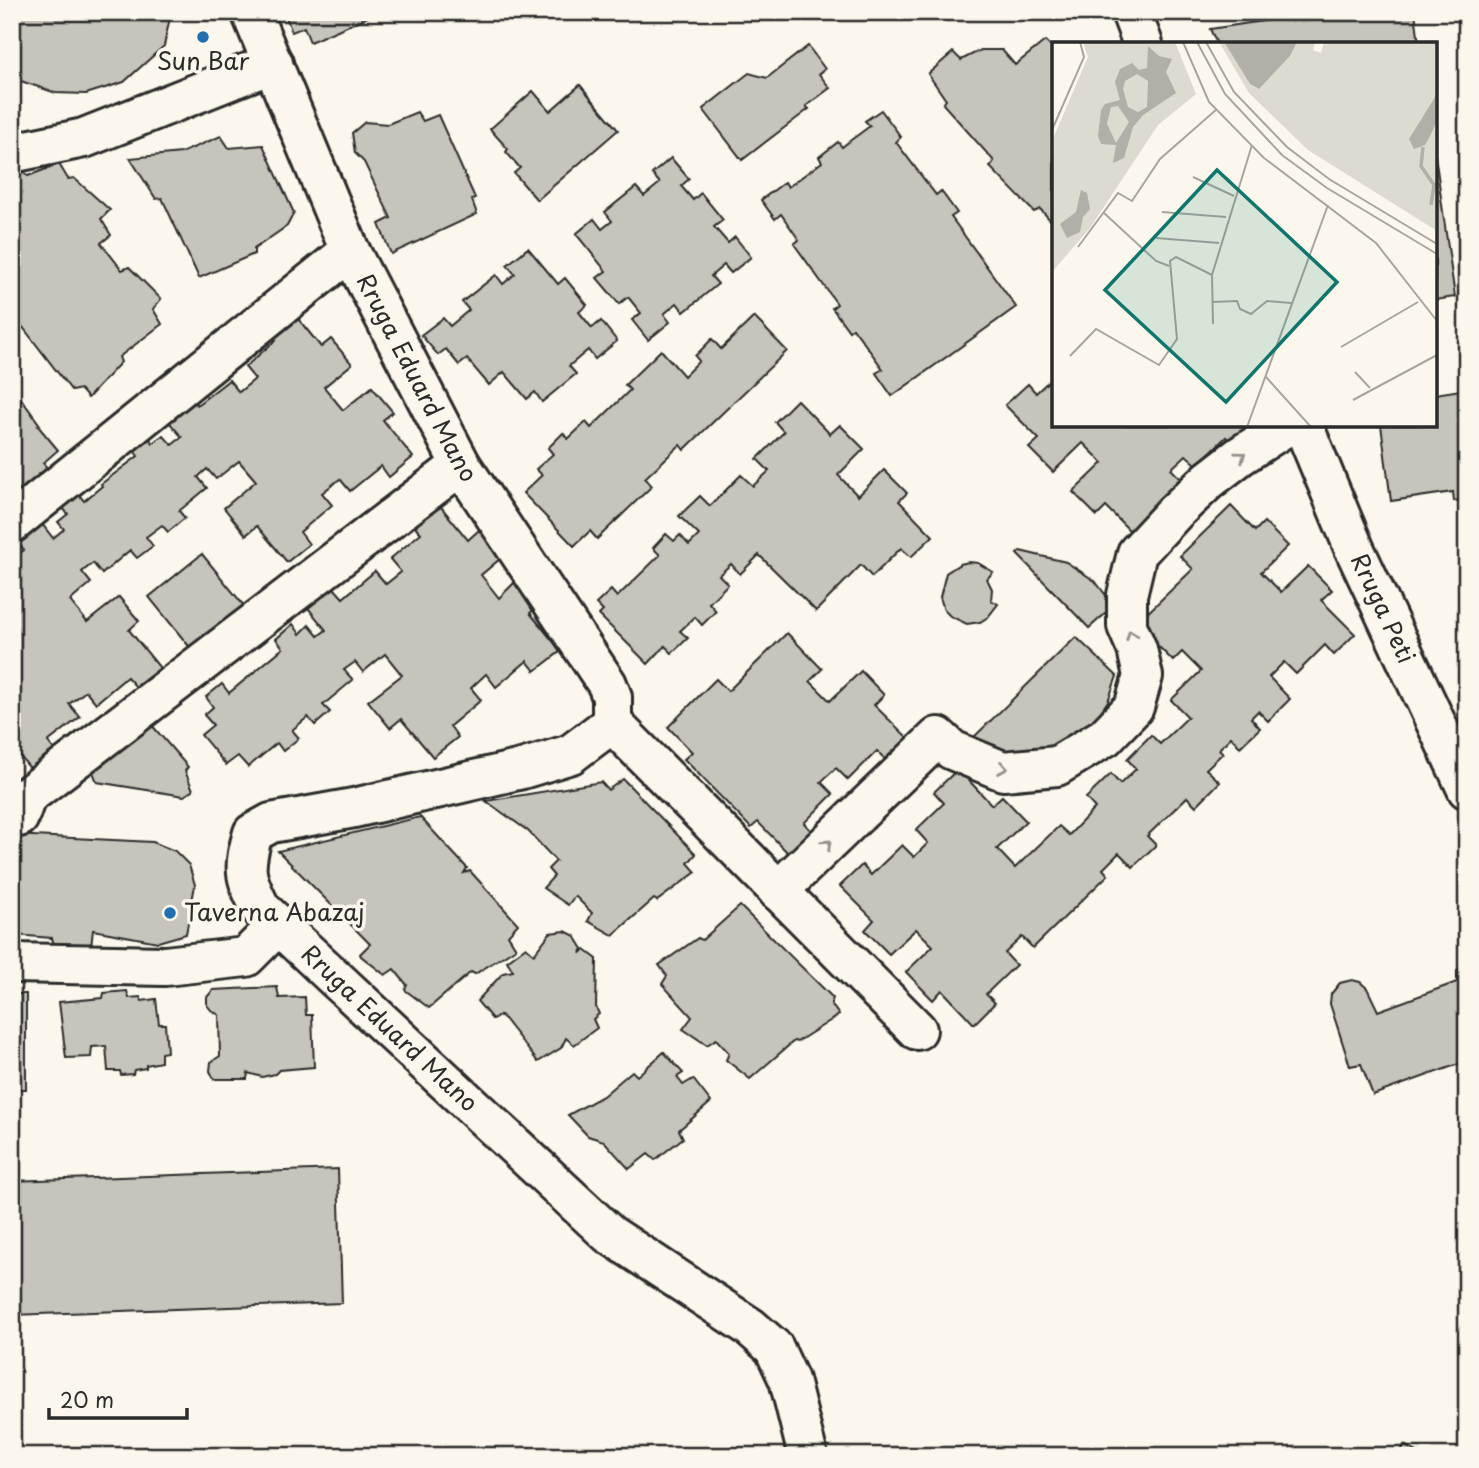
<svg xmlns="http://www.w3.org/2000/svg" width="1479" height="1468" viewBox="0 0 1479 1468" font-family="'Playpen Sans',sans-serif">
  <style>
    .building { fill: #c7c4bc; stroke: #2b2b2b; stroke-width: 2 }
    .lines { fill: none; stroke-linecap: round; stroke-linejoin: round }
    .street-casing { stroke: #2b2b2b; stroke-width: 44 }
    .street { stroke: #fbf7ec; stroke-width: 38 }
    .oneway { stroke: #93918c }
    .poi-dot { fill: #1f6fb2; stroke: #fbf7ec; stroke-width: 2.5 }
    .labels { text-anchor: middle; stroke-width: 7; stroke-linejoin: round; paint-order: stroke }
    .poi-label { font-size: 24px; fill: #2b2b2b; stroke: #fbf7ec }
    .street-label { font-size: 24px; fill: #2b2b2b; stroke: #fbf7ec }
    .inset-river { fill: none; stroke: #b1afa7; stroke-width: 3.5 }
    .inset-road { fill: none; stroke: #a8a59f; stroke-width: 2 }
    .view { fill: #0f766e; fill-opacity: 0.15; stroke: #0f766e; stroke-width: 3.5 }
    .inset-edge { fill: none; stroke: #2b2b2b; stroke-width: 3.5 }
  </style>
  <rect width="100%" height="100%" fill="#fbf7ec"/>
  <filter id="ink" filterUnits="userSpaceOnUse"><feTurbulence type="fractalNoise" baseFrequency=".0143" numOctaves="2"/><feDisplacementMap in="SourceGraphic" scale="14" xChannelSelector="R" yChannelSelector="G"/><feConvolveMatrix kernelMatrix="1 2 1 2 8 2 1 2 1" color-interpolation-filters="sRGB"/></filter>
  <g filter="url(#ink)">
    <g class="building">
      <polygon points="12,12 167,12 170,17 164,46 124,82 86,94 56,93 12,78"/>
      <polygon points="284,12 379,12 310,42 304,27 292,32"/>
      <polygon points="1322,12 1415,12 1419,44 1217,44 1210,29"/>
      <polygon points="1045,41 1054,50 1054,224 1040,209 1034,212 990,167 994,161 943,104 946,100 928,74 953,52 961,60 981,50 1002,50 1015,65"/>
      <polygon points="808,46 825,69 819,74 830,88 806,106 809,109 742,160 703,109 749,73 767,78"/>
      <polygon points="580,85 618,130 537,200 514,173 520,168 506,152 508,149 490,129 533,91 550,111"/>
      <polygon points="881,110 901,137 896,142 936,195 941,191 957,213 951,217 1016,307 892,396 876,373 883,369 853,328 849,331 832,308 837,304 794,244 799,240 781,214 775,219 761,200 785,182 788,187 822,162 819,157 838,142 842,147 851,140 870,126 865,121"/>
      <polygon points="417,112 423,121 438,115 475,198 472,200 477,214 391,254 379,224 391,218 364,162 355,153 352,133 365,122 388,124"/>
      <polygon points="221,136 229,148 263,145 294,213 287,226 254,249 254,254 199,278 162,198 156,199 130,158 181,153"/>
      <polygon points="1435,155 1455,297 1435,300"/>
      <polygon points="671,158 689,179 681,186 693,200 701,193 723,220 714,227 728,243 735,237 751,257 731,273 724,265 711,276 718,284 684,312 677,303 664,314 670,322 648,340 632,320 641,313 628,297 619,304 597,278 606,271 576,234 594,219 602,229 612,221 605,212 636,187 644,196 660,183 652,174"/>
      <polygon points="59,164 68,179 74,178 110,210 101,219 111,235 101,243 122,270 129,267 161,299 153,309 162,324 119,357 121,362 88,398 80,389 72,391 12,313 12,305 19,298 12,289 12,171 18,166 28,176"/>
      <polygon points="528,248 558,284 565,278 587,305 579,312 592,328 601,321 617,341 595,359 588,350 569,366 576,374 542,402 535,392 527,399 504,372 489,385 467,359 459,365 446,349 438,355 421,335 443,318 450,326 469,310 462,302 496,275 503,284 515,274 507,265"/>
      <polygon points="291,310 321,347 331,339 352,364 324,387 343,410 372,387 393,412 383,420 413,457 389,477 381,466 350,491 340,479 322,493 332,505 300,532 309,544 287,562 257,526 246,535 224,508 256,481 239,461 216,479 207,469 198,477 207,488 179,511 185,518 168,532 162,525 146,537 153,546 137,558 130,550 102,574 93,563 82,572 91,583 70,601 87,622 119,597 139,621 129,630 160,668 136,687 127,677 96,703 86,691 69,704 80,717 48,742 57,753 34,773 12,747 12,559 24,550 14,538 38,519 53,538 64,529 58,522 68,514 60,505 77,492 84,501 102,486 101,484 138,456 131,447 146,434 153,443 163,435 172,445 182,437 163,415 188,395 197,405 229,380 239,392 255,379 245,367 276,340 267,329"/>
      <polygon points="754,317 787,351 684,450 680,445 645,478 652,486 597,539 590,531 574,546 523,493 542,475 536,469 553,454 548,448 563,433 568,439 586,422 591,428 630,390 625,385 661,350 684,376 699,361 695,356 712,339 721,349"/>
      <polygon points="1467,375 1467,499 1454,501 1453,492 1391,501 1381,425 1435,425 1435,394 1461,390 1460,376"/>
      <polygon points="1054,376 1054,425 1258,425 1236,447 1226,437 1197,465 1186,455 1171,469 1182,480 1130,531 1106,507 1097,516 1073,492 1103,463 1083,443 1053,472 1029,448 1039,439 1005,405 1028,384 1036,393"/>
      <polygon points="12,386 40,425 38,426 58,450 43,463 53,475 12,500"/>
      <polygon points="797,400 830,434 840,425 864,449 838,475 858,496 884,470 907,493 899,501 933,536 911,557 901,548 872,577 861,565 816,611 759,555 740,574 731,564 719,575 728,584 709,603 716,611 702,625 695,617 680,631 688,638 672,653 665,646 648,664 599,615 603,611 596,604 611,590 617,597 660,555 653,548 666,534 674,541 680,535 689,545 699,535 679,516 700,496 710,506 741,475 753,486 769,471 757,459 784,432 775,422"/>
      <polygon points="437,502 468,540 479,530 501,558 481,575 499,598 518,579 539,605 530,613 561,651 535,671 527,661 496,687 486,674 471,688 481,700 450,726 458,737 433,757 401,719 390,728 368,701 402,675 385,654 363,672 355,662 344,670 353,680 323,705 330,712 315,725 308,717 292,730 299,738 283,751 277,743 248,767 238,756 226,765 201,735 213,725 204,715 213,707 206,697 222,684 229,693 283,648 276,639 293,624 300,634 309,625 318,636 326,630 308,608 333,587 343,598 375,571 386,584 401,572 390,559 421,533 412,523"/>
      <polygon points="1231,506 1255,531 1264,522 1288,546 1261,572 1281,592 1308,566 1332,590 1321,600 1355,634 1334,655 1325,645 1296,674 1284,662 1269,677 1290,699 1268,721 1258,711 1251,718 1260,728 1240,747 1231,737 1219,749 1223,753 1206,769 1220,782 1196,806 1187,797 1147,836 1156,845 1133,867 1119,853 1103,869 1108,875 1033,948 1022,937 1005,953 1016,965 986,994 995,1003 974,1024 942,990 933,1000 906,972 933,946 916,929 889,954 865,930 874,920 840,886 862,865 871,875 902,845 914,857 928,843 916,830 944,803 934,792 958,769 992,805 1002,796 1026,821 997,849 1015,868 1059,826 1069,835 1095,808 1086,798 1111,774 1120,784 1136,769 1127,759 1151,735 1160,744 1188,717 1171,700 1201,671 1182,652 1173,661 1136,624 1193,569 1180,556"/>
      <polygon points="1020,551 1066,562 1095,581 1114,606 1089,628 1017,554"/>
      <polygon points="202,554 245,607 192,650 149,597"/>
      <polygon points="969,562 978,563 993,572 987,579 992,589 991,600 998,604 988,617 980,622 967,624 950,616 944,610 940,597 946,573 960,564"/>
      <polygon points="787,633 822,669 810,681 830,701 861,671 884,695 874,705 909,739 887,761 877,751 848,780 836,768 821,782 833,794 804,823 813,833 790,855 758,822 751,828 684,759 692,752 668,727 716,679 728,691"/>
      <polygon points="1076,637 1117,676 1108,701 1099,714 1085,728 1053,747 1026,753 991,750 972,739"/>
      <polygon points="144,716 188,767 185,771 193,790 184,796 97,782 93,772"/>
      <polygon points="623,779 696,854 688,863 696,872 657,901 654,899 613,935 588,921 592,913 575,896 568,905 543,888 554,876 548,869 556,861 528,831 486,801 601,782 608,790"/>
      <polygon points="420,817 467,868 464,873 470,871 518,924 508,935 516,948 475,974 471,972 429,1008 405,990 407,985 394,969 385,975 361,956 360,954 370,944 278,851"/>
      <polygon points="12,835 153,842 175,851 189,865 195,885 186,934 158,942 93,930 91,947 55,948 52,938 15,935 12,946"/>
      <polygon points="740,906 833,998 831,1004 839,1015 797,1042 794,1041 750,1079 726,1060 729,1053 716,1039 707,1045 683,1029 692,1017 662,984 667,976 659,965 698,938 702,940"/>
      <polygon points="565,931 575,936 583,949 580,954 585,950 597,959 596,1007 599,1014 593,1019 597,1028 574,1045 566,1038 561,1048 538,1062 501,1015 492,1019 477,1001 503,973 513,971 507,961 526,947 534,954 550,933"/>
      <polygon points="1467,959 1467,1061 1373,1095 1361,1064 1350,1066 1330,1004 1331,994 1340,983 1352,980 1360,982 1367,988 1378,1011 1457,982 1457,971"/>
      <polygon points="277,987 279,998 305,997 306,1015 312,1015 314,1067 279,1070 275,1074 262,1077 248,1073 247,1079 214,1079 210,1071 211,1062 220,1056 219,1015 211,1010 207,1005 207,997 213,990"/>
      <polygon points="127,991 129,998 140,997 142,1001 156,999 159,1024 165,1024 167,1052 161,1053 161,1062 146,1065 146,1068 134,1070 133,1074 121,1075 120,1071 108,1071 106,1046 92,1047 91,1057 66,1058 59,1002 103,998 104,993"/>
      <rect x="12" y="994" width="14" height="95"/>
      <polygon points="664,1052 683,1073 677,1077 683,1085 693,1079 711,1102 679,1130 683,1138 655,1160 648,1154 629,1169 604,1141 588,1136 568,1115 603,1096 632,1071 637,1076"/>
      <polygon points="338,1169 342,1303 12,1315 12,1181"/>
      <polygon points="1404,1445 1424,1456 1399,1456"/>
    </g>
    <g class="lines">
      <g class="street-casing">
        <g id="street">
          <path id="s1" d="M251 12 350 251 461 465 607 684 612 697V723L917 1030"/>
          <polyline points="1131,12 1143,44"/>
          <polyline points="12,153 84,138 273,63"/>
          <path id="s2" d="M1303 425 1354 548 1467 789"/>
          <polyline points="12,523 350,251"/>
          <path id="s3" d="M612 723 571 754 522 769 354 808 271 823 253 833C243 869 244 876 261 909L609 1234 750 1327 774 1348 789 1380 808 1456"/>
          <polyline points="19,817 26,797 461,465"/>
          <polyline points="778,891 938,737 952,750 1003,771 1057,766 1105,737 1134,707 1143,676 1137,649 1127,626 1127,595 1137,553 1175,512 1209,480 1240,456 1288,425"/>
          <polyline points="12,963 165,966 246,957 278,925"/>
        </g>
      </g>
      <use href="#street" class="street"/>
    </g>
    <defs><path id="oneway-chevron" d="M-2-3.5L2.5 0L-2 3.5" fill="none" stroke-width="1.6" stroke-linecap="round" stroke-linejoin="round" transform="scale(1.75)"/></defs>
    <g class="oneway">
      <use href="#oneway-chevron" transform="translate(1241 456) rotate(-36)"/>
      <use href="#oneway-chevron" transform="translate(1131 635) rotate(-112)"/>
      <use href="#oneway-chevron" transform="translate(1003 768) rotate(10)"/>
      <use href="#oneway-chevron" transform="translate(827 844) rotate(-43)"/>
    </g>
  </g>
  <g class="poi-dot">
    <circle cx="203" cy="37" r="7"/>
    <circle cx="170" cy="913" r="7"/>
  </g>
  <g class="labels">
    <g class="poi-label">
      <text x="203" y="70">Sun Bar</text>
      <text x="184" y="921" text-anchor="start">Taverna Abazaj</text>
    </g>
    <g class="street-label">
      <text dy="8" stroke="none"><textPath href="#s1" startOffset="402">Rruga Eduard Mano</textPath></text>
      <text dy="8" stroke="none"><textPath href="#s2" startOffset="200">Rruga Peti</textPath></text>
      <text dy="8" stroke="none"><textPath href="#s3" startOffset="635">Rruga Eduard Mano</textPath></text>
    </g>
  </g>
  <g transform="translate(1052 42)">
    <rect width="385" height="385" fill="#fbf7ec"/>
    <path d="M31 0H123L144 52 106 83 38 186 0 230V99L36 15ZM167 0H172L198 42 207 47 238 14 245 0H263L261 8 269 11 272 0H385V189L256 108 197 51Z" fill="#dddad0"/>
    <path d="M172 0H245L238 14 207 47 198 42ZM96 4 107 14 120 17 114 30 124 51 91 73 81 85 72 116 61 121 64 103 49 102 46 94 49 68 53 62 68 58 63 40 68 27 80 21 87 28 95 26ZM85 32 96 39 95 65 86 70 76 65 71 47 73 39ZM66 64 77 80 64 101 55 82 59 65ZM385 52V79L378 94 373 103 362 107 357 97ZM29 148 35 151 38 167 31 175 28 190 15 196 8 182 24 170Z" fill="#b1afa7" fill-rule="evenodd"/>
    <path class="inset-river" d="M371 105 369 124 382 143 379 163"/>
    <path class="inset-road" d="M131 0 157 60 212 116 324 201 385 279M145 0 173 52 230 113 275 146 385 212M154 0 182 50 235 105 277 137 385 202M0 88 32 15 28 0M141 135 182 154M110 170 174 175M52 171 104 219 117 224M104 196 167 201M26 205 66 151 80 159 108 117 165 67M160 260 185 259 188 267 199 272 215 259 239 261M161 282 160 233 200 103M289 305 366 260M18 314 44 287 107 323 125 297 118 219 124 215 160 233M303 330 318 346M214 335 259 385M385 353V380M301 358 385 313M195 385 276 163"/>
    <path class="view" d="M165 128 285 240 174 360 53 248Z"/>
    <rect width="385" height="385" class="inset-edge"/>
  </g>
  <rect width="1479" height="1468" fill="none" stroke="#fbf7ec" stroke-width="42"/>
  <rect x="21" y="21" width="1437" height="1426" fill="none" stroke="#2b2b2b" stroke-width="2.5" filter="url(#ink)"/>
  <path d="M49 1408v10h138v-10" fill="none" stroke="#2b2b2b" stroke-width="3.5"/>
  <text x="60" y="1408" font-size="21" fill="#2b2b2b" stroke="#fbf7ec" stroke-width="5" paint-order="stroke">20 m</text>
</svg>
